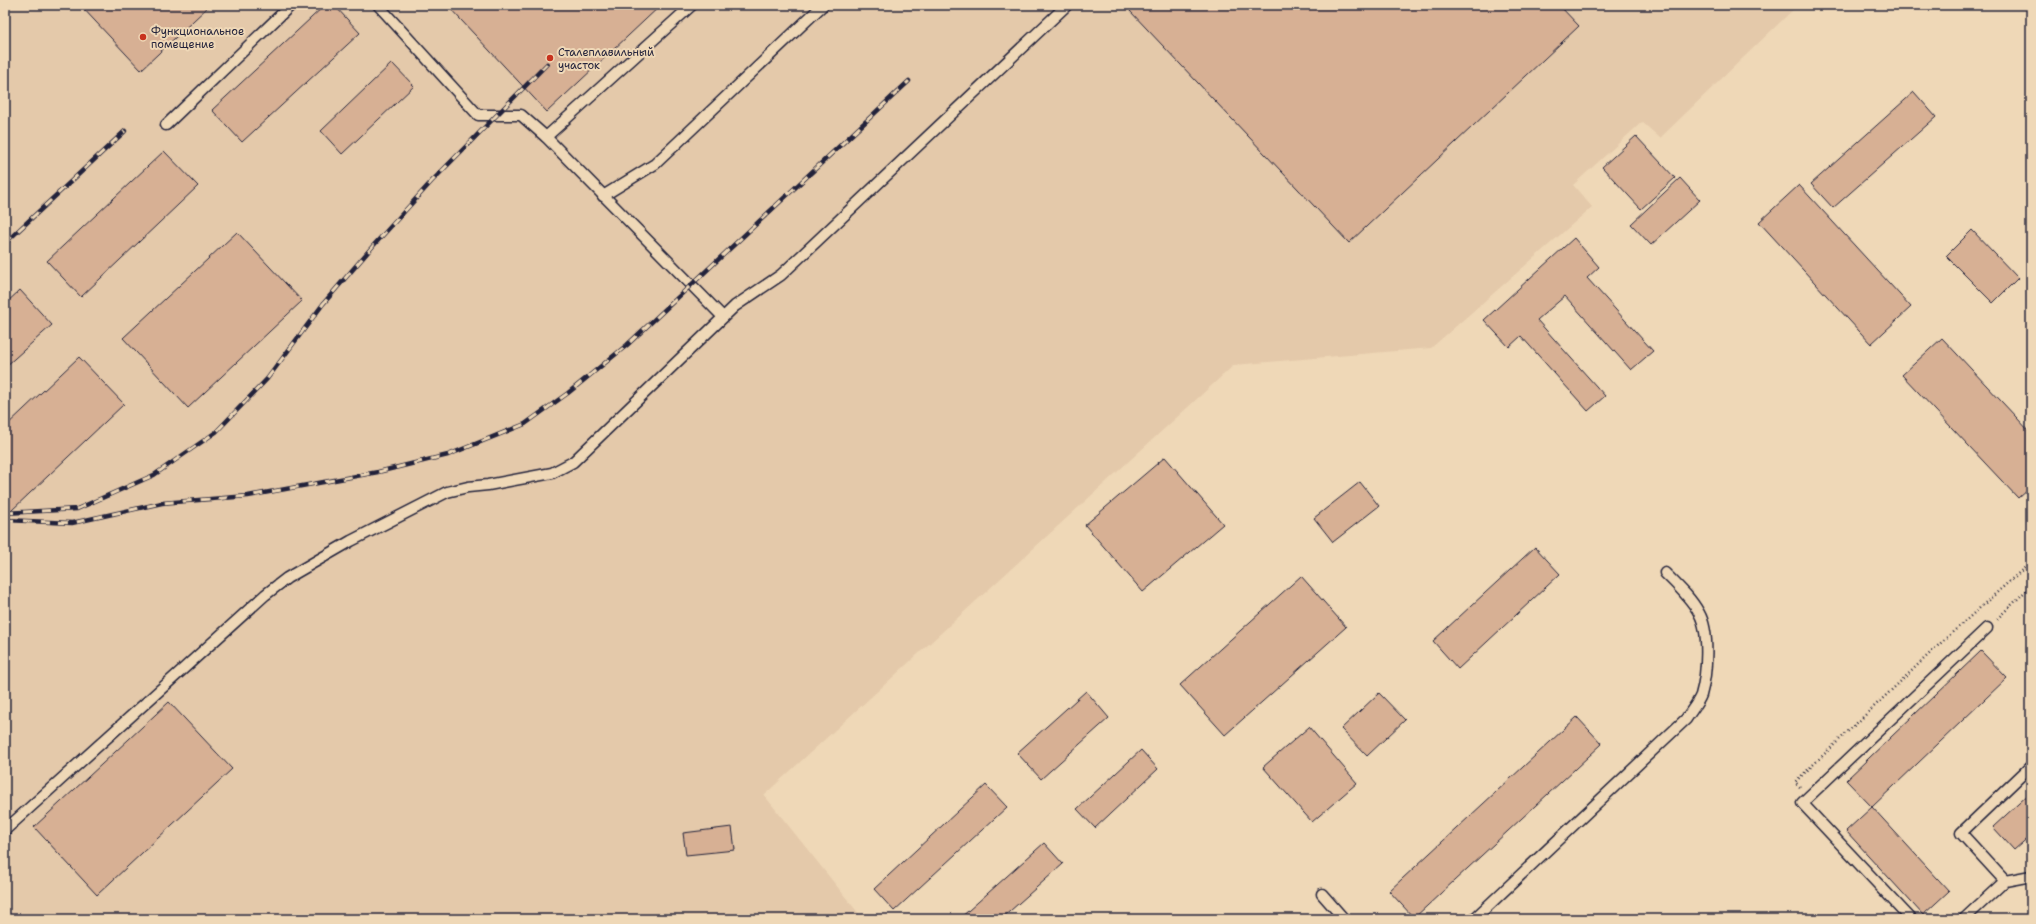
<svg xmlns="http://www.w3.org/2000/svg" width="2036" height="924" viewBox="0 0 2036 924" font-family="'Shantell Sans',sans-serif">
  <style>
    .built { fill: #e4c9aa }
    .building { fill: #d7b094; stroke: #22223b }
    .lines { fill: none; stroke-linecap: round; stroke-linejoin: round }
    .service-casing { stroke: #22223b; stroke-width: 13 }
    .path { stroke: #22223b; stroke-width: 2.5; stroke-dasharray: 1 3; stroke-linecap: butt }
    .service { stroke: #efd8b7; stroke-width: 10 }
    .rail-casing { stroke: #22223b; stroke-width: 4.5 }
    .rail { stroke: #efd8b7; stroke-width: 3; stroke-dasharray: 9; stroke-linecap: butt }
    .poi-dot { fill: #c8321e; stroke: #efd8b7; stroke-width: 1.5 }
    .labels { text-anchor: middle; stroke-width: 4; stroke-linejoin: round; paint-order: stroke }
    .poi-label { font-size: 11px; fill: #22223b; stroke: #efd8b7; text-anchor: start }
  </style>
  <rect width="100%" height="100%" fill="#efd8b7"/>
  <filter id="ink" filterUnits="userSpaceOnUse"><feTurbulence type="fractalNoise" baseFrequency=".025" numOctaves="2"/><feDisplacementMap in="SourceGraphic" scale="8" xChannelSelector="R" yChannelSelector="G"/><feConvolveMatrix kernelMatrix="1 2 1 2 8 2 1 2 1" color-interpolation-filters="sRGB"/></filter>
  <g filter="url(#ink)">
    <polygon class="built" points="5,5 1798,5 1660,138 1642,122 1573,185 1592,207 1431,348 1234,365 764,795 863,919 5,919"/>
    <g class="building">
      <polygon points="80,5 210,5 141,70"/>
      <polygon points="325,5 334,5 360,33 242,142 212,110"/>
      <polygon points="447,5 661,5 547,112"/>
      <polygon points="1136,5 1559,5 1579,26 1349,243 1130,11"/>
      <polygon points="392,63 414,86 342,154 321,131"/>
      <polygon points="1914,92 1936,117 1833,208 1811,184"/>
      <polygon points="1636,136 1675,178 1641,209 1602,167"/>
      <polygon points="164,151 198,186 81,297 47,261"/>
      <polygon points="1680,178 1700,200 1651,245 1631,224"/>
      <polygon points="1799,185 1911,307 1871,344 1759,222"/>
      <polygon points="1972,230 2018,278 1993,303 1946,256"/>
      <polygon points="237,232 302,301 188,408 123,338"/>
      <polygon points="1574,238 1599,267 1587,278 1653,351 1631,370 1565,296 1537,320 1605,396 1588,411 1521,336 1509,347 1484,320"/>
      <polygon points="20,290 52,325 5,367 5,304"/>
      <polygon points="1942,338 2031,433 2031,486 2018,498 1902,375"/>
      <polygon points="79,357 124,404 11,511 5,504 5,427"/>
      <polygon points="1165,457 1223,524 1143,592 1085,525"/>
      <polygon points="1360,482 1379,506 1333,542 1314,518"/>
      <polygon points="1535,547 1560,574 1458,669 1433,641"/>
      <polygon points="1301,576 1346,627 1225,735 1180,685"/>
      <polygon points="1981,651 2007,678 1872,807 1846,780"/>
      <polygon points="1086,691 1109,718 1041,779 1017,753"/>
      <polygon points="1379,693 1405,720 1367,756 1341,729"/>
      <polygon points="169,702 232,769 97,895 34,827"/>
      <polygon points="1577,717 1602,744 1414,918 1389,891"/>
      <polygon points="1309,727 1357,783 1312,822 1263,767"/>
      <polygon points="1141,750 1158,769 1095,828 1077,809"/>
      <polygon points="986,785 1007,807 894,911 874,889"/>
      <polygon points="2031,792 2031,835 2014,850 1993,827"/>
      <polygon points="1872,807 1949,891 1923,915 1846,831"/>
      <polygon points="732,827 735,850 686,855 683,833"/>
      <polygon points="1044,843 1063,864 1001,919 959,919"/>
    </g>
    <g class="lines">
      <g class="service-casing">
        <g id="service">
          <polyline points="378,5 478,115 521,115 546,137 723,317"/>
          <polyline points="166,125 291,5"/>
          <polyline points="546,137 692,5"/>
          <polyline points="603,196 655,164 823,5"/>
          <polyline points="5,830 265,595 287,578 351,541 447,492 468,487 488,485 552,473 573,462 735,306 781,275 1067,5"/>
          <polyline points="2005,881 2031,876"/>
          <polyline points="1322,894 1344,919"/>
          <path d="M1474 919 1686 719C1691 711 1698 703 1701 695 1707 674 1710 632 1699 613 1691 598 1677 585 1665 573"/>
          <polyline points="1911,919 1802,803 1987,628"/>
          <polyline points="1964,919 2005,881 1961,833 2031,766"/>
        </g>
      </g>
      <g class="path">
        <polyline points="1997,619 2031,586"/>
        <polyline points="1800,787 1795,782 1944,640 2031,562"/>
      </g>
      <use href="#service" class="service"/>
      <g class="rail-casing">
        <g id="rail">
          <polyline points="5,243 125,131"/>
          <polyline points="5,513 77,509 154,475 216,432 267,379 323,304 373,246 432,181 547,64"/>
          <polyline points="5,520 72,523 162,503 248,496 378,472 448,455 525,424 568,393 627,345 909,81"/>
        </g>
      </g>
      <use href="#rail" class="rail"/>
    </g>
  </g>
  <g class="poi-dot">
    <circle cx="143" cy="37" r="4"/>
    <circle cx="550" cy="58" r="4"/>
  </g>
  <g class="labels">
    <g class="poi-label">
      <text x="151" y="35">Функциональное<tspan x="151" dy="13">помещение</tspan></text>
      <text x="558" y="56">Сталеплавильный<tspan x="558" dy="13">участок</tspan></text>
    </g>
  </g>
  <rect width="2036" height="924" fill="none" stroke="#efd8b7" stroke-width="20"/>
  <rect x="10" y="10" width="2016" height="904" fill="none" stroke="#22223b" stroke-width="1.5" filter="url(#ink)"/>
</svg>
